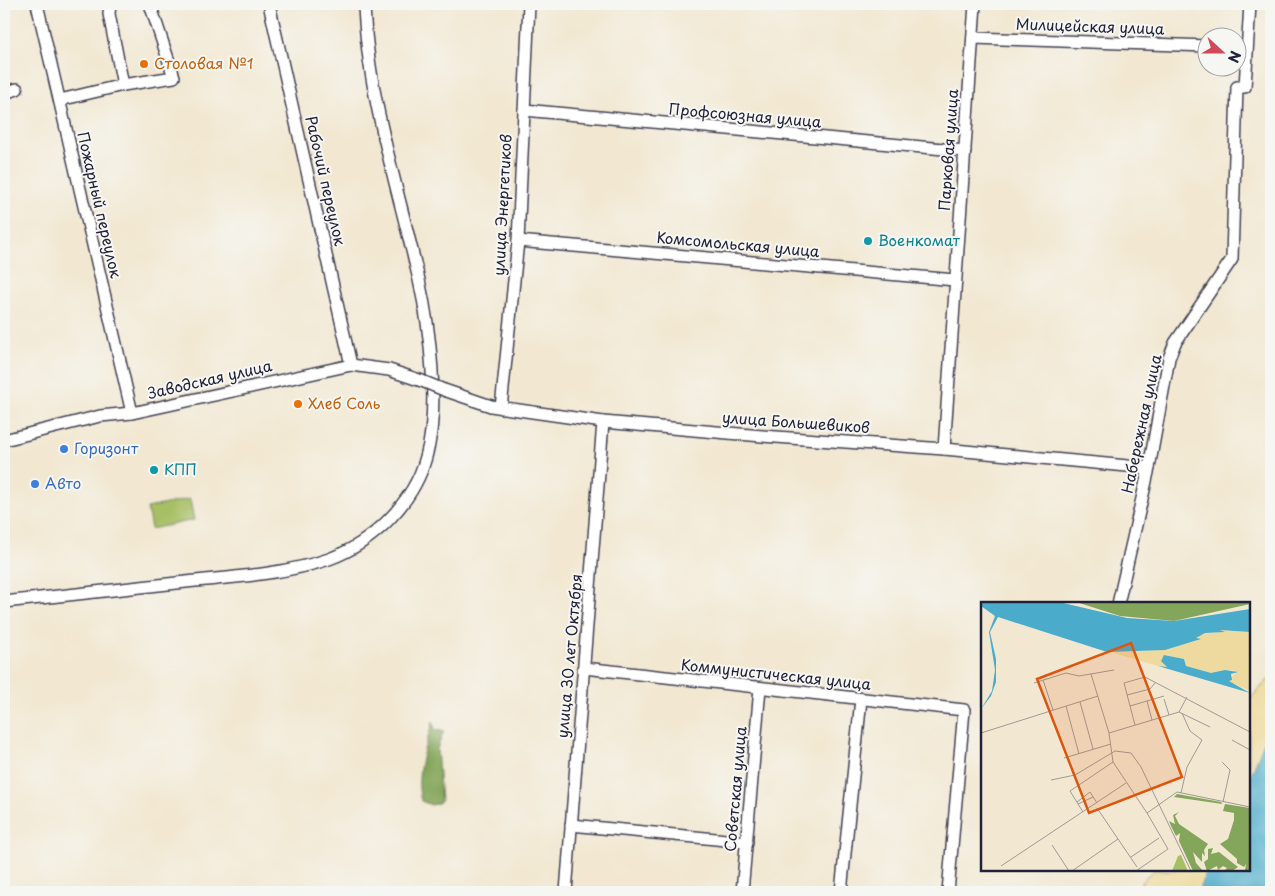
<svg xmlns="http://www.w3.org/2000/svg" width="1275" height="896" viewBox="0 0 1275 896" font-family="'Playpen Sans',sans-serif">
  <style>
    .green { fill: #a6bf65; stroke: #647050 }
    .forest { fill: #84a65a; stroke: #53644a }
    .sand { fill: #eeda9e; stroke: #887e6c }
    .water { fill: #4babca; stroke: #366682 }
    .lines { fill: none; stroke-linecap: round; stroke-linejoin: round }
    .minor-casing { stroke: #414052; stroke-width: 14 }
    .minor { stroke: #fff; stroke-width: 11 }
    .minor-bridge-casing { stroke: #414052; stroke-width: 14; stroke-linecap: butt }
    .minor-bridge { stroke: #fff; stroke-width: 11 }
    .food-dot { fill: #e8710a; stroke: #f6f6f2; stroke-width: 2 }
    .culture-dot { fill: #0f9aa8; stroke: #f6f6f2; stroke-width: 2 }
    .shop-dot { fill: #3f7fe0; stroke: #f6f6f2; stroke-width: 2 }
    .labels { text-anchor: middle; stroke-width: 4; stroke-linejoin: round; paint-order: stroke }
    .street-label { font-size: 15px; fill: #22223b; stroke: #f6f6f2 }
    .food-label { font-size: 15px; fill: #c56008; stroke: #f6f6f2; text-anchor: start }
    .culture-label { font-size: 15px; fill: #0d838f; stroke: #f6f6f2; text-anchor: start }
    .shop-label { font-size: 15px; fill: #366cbe; stroke: #f6f6f2; text-anchor: start }
    .inset-road { fill: none; stroke: #9f9996; stroke-width: 1 }
    .view { fill: #de560e; fill-opacity: 0.15; stroke: #de560e; stroke-width: 2.5 }
    .inset-edge { fill: none; stroke: #22223b; stroke-width: 2.5 }
  </style>
  <rect width="100%" height="100%" fill="#f6f6f2"/>
  <filter id="ink" filterUnits="userSpaceOnUse"><feTurbulence type="fractalNoise" baseFrequency=".02" numOctaves="2"/><feDisplacementMap in="SourceGraphic" scale="10" xChannelSelector="R" yChannelSelector="G"/><feConvolveMatrix kernelMatrix="1 2 1 2 8 2 1 2 1" color-interpolation-filters="sRGB"/></filter>
  <filter id="wash" filterUnits="userSpaceOnUse"><feTurbulence type="fractalNoise" baseFrequency=".0096" numOctaves="4" result="noise"/><feDisplacementMap in="SourceGraphic" scale="20" xChannelSelector="R" yChannelSelector="G"/><feGaussianBlur stdDeviation="1.12" result="paint"/><feColorMatrix in="noise" values="0 0 0 0 0 0 0 0 0 0 0 0 0 0 0 0 0 1.4 0 .05"/><feComposite in="paint" operator="in"/></filter>
  <g filter="url(#wash)">
    <rect width="100%" height="100%" fill="#f2e8d2"/>
    <polygon class="green" points="190,499 194,520 151,529 147,508"/>
    <path class="forest" d="M433 721 435 730 444 731 437 749 441 801 437 804 431 805 421 801C414 774 425 747 433 721Z"/>
    <g class="sand">
      <polygon points="1271,677 1271,725 1249,780 1249,700"/>
      <polygon points="1153,870 1207,870 1198,892 1133,892"/>
    </g>
    <polygon class="water" points="1271,725 1271,892 1198,892 1207,870 1249,870 1249,780"/>
  </g>
  <g filter="url(#ink)">
    <g class="lines">
      <g class="minor-casing">
        <g id="minor">
          <polyline points="37,4 132,413"/>
          <polyline points="110,4 109,14 123,85"/>
          <polyline points="269,4 351,365"/>
          <polyline points="973,38 1208,46"/>
          <polyline points="4,93 17,89"/>
          <polyline points="60,100 123,85 174,77 150,4"/>
          <polyline points="524,110 965,151"/>
          <polyline points="518,241 955,280"/>
          <polyline points="444,390 491,406 603,422 762,436 944,449 1149,468"/>
          <polyline points="501,408 518,241 529,4"/>
          <polyline points="4,440 100,416 132,413 351,365 389,370 422,381"/>
          <polyline points="944,449 975,4"/>
          <path d="M4 602C68 595 131 588 195 581 238 577 289 573 329 559 373 543 414 502 426 457 440 409 430 328 419 280 399 191 367 94 364 4"/>
          <polyline points="1118,604 1149,468 1169,358 1175,343 1232,259 1237,87 1245,87 1250,4"/>
          <polyline points="584,668 964,710 948,892"/>
          <polyline points="571,825 747,842"/>
          <polyline points="566,892 603,422"/>
          <polyline points="742,892 760,688"/>
          <polyline points="841,892 861,699"/>
        </g>
      </g>
      <use href="#minor" class="minor"/>
      <g class="minor-bridge-casing">
        <polyline id="minor-bridge" points="422,381 444,390"/>
      </g>
      <use href="#minor-bridge" class="minor-bridge"/>
    </g>
  </g>
  <g class="food-dot">
    <circle cx="144" cy="64" r="5"/>
    <circle cx="298" cy="404" r="5"/>
  </g>
  <g class="culture-dot">
    <circle cx="868" cy="241" r="5"/>
    <circle cx="154" cy="470" r="5"/>
  </g>
  <g class="shop-dot">
    <circle cx="64" cy="449" r="5"/>
    <circle cx="35" cy="484" r="5"/>
  </g>
  <g class="labels">
    <g class="street-label">
      <text transform="translate(1090 27) rotate(2)" y="5">Милицейская улица</text>
      <text transform="translate(745 116) rotate(5)" y="5">Профсоюзная улица</text>
      <text transform="translate(949 150) rotate(-86)" y="5">Парковая улица</text>
      <text transform="translate(325 181) rotate(77)" y="5">Рабочий переулок</text>
      <text transform="translate(99 205) rotate(77)" y="5">Пожарный переулок</text>
      <text transform="translate(503 205) rotate(-87)" y="5">улица Энергетиков</text>
      <text transform="translate(738 245) rotate(5)" y="5">Комсомольская улица</text>
      <text transform="translate(210 380) rotate(-13)" y="5">Заводская улица</text>
      <text transform="translate(796 423) rotate(4)" y="5">улица Большевиков</text>
      <text transform="translate(1142 424) rotate(-78)" y="5">Набережная улица</text>
      <text transform="translate(570 656) rotate(-85)" y="5">улица 30 лет Октября</text>
      <text transform="translate(776 675) rotate(6)" y="5">Коммунистическая улица</text>
      <text transform="translate(736 789) rotate(-85)" y="5">Советская улица</text>
    </g>
    <g class="food-label">
      <text x="154" y="69">Столовая №1</text>
      <text x="308" y="409">Хлеб Соль</text>
    </g>
    <g class="culture-label">
      <text x="878" y="246">Военкомат</text>
      <text x="164" y="475">КПП</text>
    </g>
    <g class="shop-label">
      <text x="74" y="454">Горизонт</text>
      <text x="45" y="489">Авто</text>
    </g>
  </g>
  <g transform="translate(981 602)">
    <rect width="269" height="269" fill="#f2e8d2"/>
    <path d="M200 253 207 269H191L197 254Z" fill="#a6bf65"/>
    <path d="M95 0H269V2L193 19 139 14ZM196 192 240 200 241 202 193 195ZM244 202 269 206V269L264 268 265 262 263 265 256 261V257L239 242 247 237 253 218V211L242 209ZM198 210 194 214 198 222 227 242 223 248 224 254 221 251V260L212 250 215 261 222 269H212L198 239 199 231 195 234 190 224 188 219 194 222 192 213ZM232 246 230 252 238 250 257 265 251 269H243L246 266 242 264 237 268 236 264 226 269 223 260 227 257V247Z" fill="#84a65a"/>
    <path d="M238 28 269 30V89L248 79 255 70 252 68 230 71 205 64 203 57 183 53V62L186 65 177 64 126 49 184 48 217 38 216 35 224 31 242 30Z" fill="#eeda9e"/>
    <path d="M0 0H78L146 16 193 19 269 7V30L239 28 244 30 224 31 215 36 220 37 184 48 126 50 17 15 9 30 15 57V80L10 94 0 107 11 89 14 68 8 30 14 14 0 4ZM183 53 203 57 205 64 230 71 244 68 257 70 250 72 251 78 248 79 269 91 177 64 186 65 180 59Z" fill="#4babca"/>
    <path class="inset-road" d="M110 72 128 131 132 160 166 211M62 78 72 108M53 81 85 71 98 74 133 68M146 93 169 87 174 81M183 97 188 113M166 99 171 118M99 100 112 147M85 104 98 152M149 104 183 94M198 110 206 95M154 123 143 81 164 75 269 130M0 131 117 94M128 131 198 110 229 125M251 138 269 148M83 156 130 142M241 160 249 168 242 200M70 178 94 173 134 149 150 151 160 165 210 269M200 191 206 165 221 138 209 129 201 111M96 200 109 190 116 201M97 202 112 195M116 206 156 265M102 210 89 189 132 160M71 243 88 269M150 255 178 236M20 264 145 181M91 269 137 237M155 269 187 247 166 211 196 190 269 205"/>
    <path class="view" d="M150 41 201 175 108 211 56 77Z"/>
    <rect width="269" height="269" class="inset-edge"/>
  </g>
  <rect width="1275" height="896" fill="none" stroke="#f6f6f2" stroke-width="20"/>
  <g transform="translate(1222 52) rotate(111)"><circle r="24" fill="#f6f6f2" stroke="#a1a1a9"/>
  <path d="M0-4L9 19L0 12L-9 19Z" fill="#d1495b"/>
  <text y="-8" font-size="14" font-weight="bold" text-anchor="middle" fill="#22223b">N</text>
  </g>
</svg>
